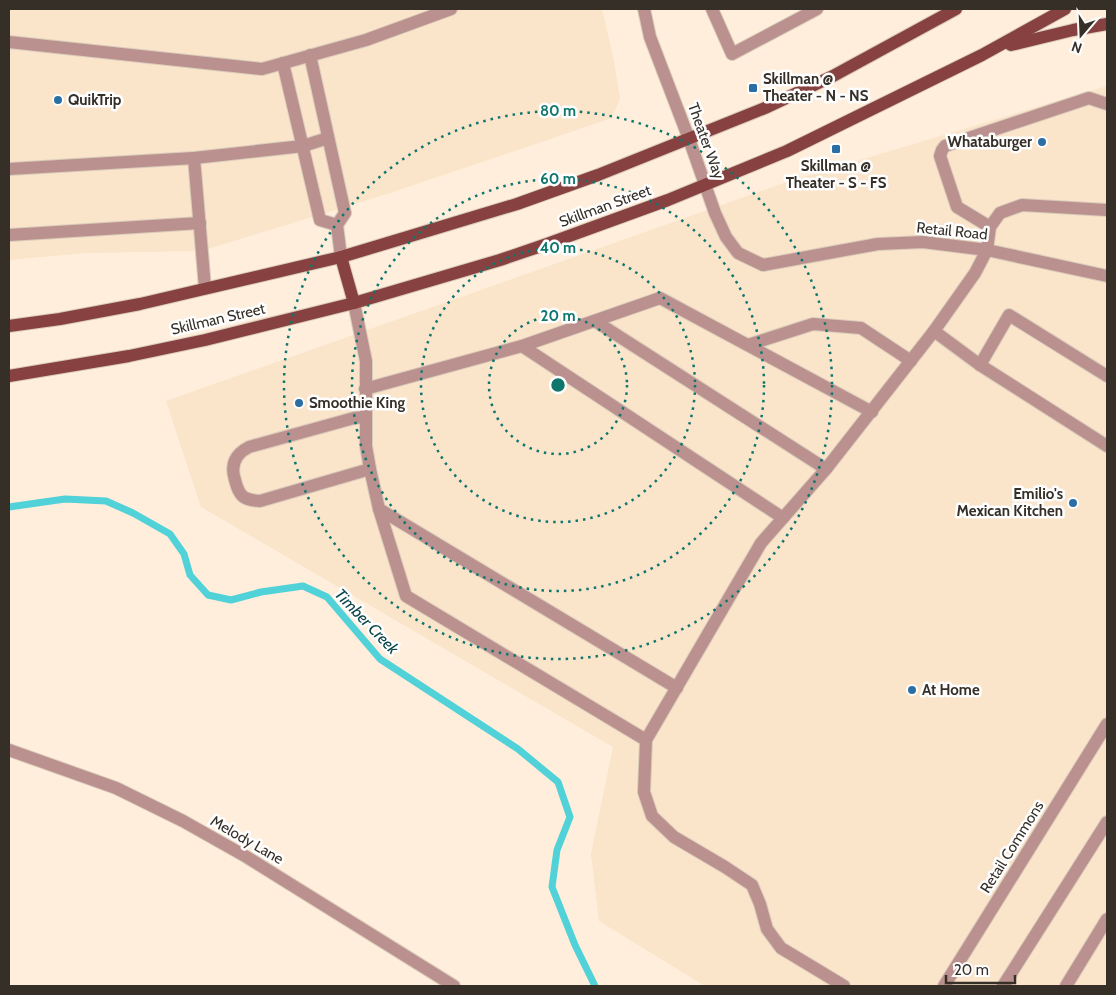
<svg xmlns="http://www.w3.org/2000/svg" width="1116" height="995" viewBox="0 0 1116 995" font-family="Cabin,sans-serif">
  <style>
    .built { fill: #fae4ca }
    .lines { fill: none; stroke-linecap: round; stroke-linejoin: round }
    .stream { stroke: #51d1d8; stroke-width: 7 }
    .minor-casing { stroke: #daccbb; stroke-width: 14 }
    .major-casing { stroke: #daccbb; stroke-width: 14 }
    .minor { stroke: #bb918f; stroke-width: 12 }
    .major { stroke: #864140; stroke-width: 12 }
    .ring { fill: none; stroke: #0f766e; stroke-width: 2.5; stroke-dasharray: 2.5 5 }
    .poi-dot { fill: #2b6ea4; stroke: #fefefe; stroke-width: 2 }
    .labels { text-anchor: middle; stroke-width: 5; stroke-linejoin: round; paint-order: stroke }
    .poi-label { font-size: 15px; font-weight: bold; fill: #352f28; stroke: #fefefe; text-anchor: start }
    .street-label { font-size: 15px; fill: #352f28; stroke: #fefefe }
    .water-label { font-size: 16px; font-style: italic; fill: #0a4548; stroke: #fefefe }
    .centre { fill: #0f766e; stroke: #fefefe; stroke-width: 2.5 }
    .ring-label { font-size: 15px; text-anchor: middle; font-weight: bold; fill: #0f766e; stroke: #fefefe; stroke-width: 5; stroke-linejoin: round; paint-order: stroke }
  </style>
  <rect width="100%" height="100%" fill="#feeedb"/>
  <g class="built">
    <polygon points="9,9 602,9 613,56 620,99 612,118 387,194 201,251 85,253 9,260"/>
    <polygon points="1107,86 1107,986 705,986 599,921 591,854 613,747 201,507 166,401 787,182"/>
  </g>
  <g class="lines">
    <polyline class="stream" points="9,507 65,499 106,501 133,513 170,534 184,554 190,575 208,595 231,600 261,592 303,586 327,597 380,659 518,749 558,782 570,817 557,850 552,887 575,945 595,986"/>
    <g class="minor-casing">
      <g id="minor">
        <polyline points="644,9 650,37 689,139 715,213 726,237 738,253 763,265 878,244 923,242 987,250 1107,276"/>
        <polyline points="712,9 732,54 817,9"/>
        <polyline points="9,42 262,69 366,40 451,9"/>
        <polyline points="310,55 345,213 337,225 341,257"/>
        <polyline points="283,63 320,220 337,225"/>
        <polyline points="9,169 194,158"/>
        <polyline points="990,227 957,207 940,156 942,150 945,146 1089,98 1107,104"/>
        <polyline points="9,235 200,223"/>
        <polyline points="205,288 194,158 303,146 328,138"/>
        <polyline points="354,303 366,361 366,446 370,469 379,509 406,596 646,740 761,543 826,469 934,331 975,273 987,250 990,227 1000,213 1022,205 1107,210"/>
        <polyline points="595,321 826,469"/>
        <polyline points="934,331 980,365 1107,446"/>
        <polyline points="748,345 813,324 861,328 911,361"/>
        <polyline points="522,346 783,518"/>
        <polyline points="980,365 1009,315 1107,376"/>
        <polyline points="365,389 522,346 660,298 872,412"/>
        <path d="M365 417 354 418 249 447C235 454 230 465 235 480 239 496 243 500 260 501L370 469"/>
        <polyline points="379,509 677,688"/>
        <polyline points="646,740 644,792 652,816 674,837 725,867 752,885 760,904 767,929 781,948 844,986"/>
        <polyline points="9,750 116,788 183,821 245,856 454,986"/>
        <polyline points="944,986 1107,724"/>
        <polyline points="1003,986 1107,822"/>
        <polyline points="1066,986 1107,919"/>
      </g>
    </g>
    <g class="major-casing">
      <g id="major">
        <polyline points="1011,45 1073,30 1107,24"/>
        <polyline points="341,257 354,303"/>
        <polyline points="9,326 60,319 140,304 341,257 517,204 598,175 765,108 833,76 956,9"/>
        <polyline points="9,376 129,356 205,340 354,303 500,260 547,244 668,200 787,151 982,55 1065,9"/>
      </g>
    </g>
    <use href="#minor" class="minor"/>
    <use href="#major" class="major"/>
  </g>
  <g class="ring">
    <circle cx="558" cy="385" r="69"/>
    <circle cx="558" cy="385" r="137"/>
    <circle cx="558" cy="385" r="206"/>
    <circle cx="558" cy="385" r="274"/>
  </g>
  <g class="poi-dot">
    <rect x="748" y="83" width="10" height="10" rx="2.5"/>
    <circle cx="58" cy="100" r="5"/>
    <circle cx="1042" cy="142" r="5"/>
    <rect x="831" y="144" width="10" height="10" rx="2.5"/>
    <circle cx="299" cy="403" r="5"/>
    <circle cx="1073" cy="503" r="5"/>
    <circle cx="912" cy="690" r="5"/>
  </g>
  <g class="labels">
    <g class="poi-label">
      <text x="763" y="84">Skillman @<tspan x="763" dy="17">Theater - N - NS</tspan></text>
      <text x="68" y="105">QuikTrip</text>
      <text x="1032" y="147" text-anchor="end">Whataburger</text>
      <text x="836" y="171" text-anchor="middle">Skillman @<tspan x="836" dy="17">Theater - S - FS</tspan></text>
      <text x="309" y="408">Smoothie King</text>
      <text x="1063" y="499" text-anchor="end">Emilio's<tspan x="1063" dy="17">Mexican Kitchen</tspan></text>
      <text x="922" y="695">At Home</text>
    </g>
    <g class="street-label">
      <text transform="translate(706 141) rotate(70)" y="5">Theater Way</text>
      <text transform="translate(605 206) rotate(-20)" y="5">Skillman Street</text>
      <text transform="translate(952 231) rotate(6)" y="5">Retail Road</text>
      <text transform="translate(218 319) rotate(-13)" y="5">Skillman Street</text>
      <text transform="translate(247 840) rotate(30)" y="5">Melody Lane</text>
      <text transform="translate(1012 847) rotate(-58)" y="5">Retail Commons</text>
    </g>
    <g class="water-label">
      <text transform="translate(367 621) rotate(46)" y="6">Timber Creek</text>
    </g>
  </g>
  <circle cx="558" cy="385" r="8" class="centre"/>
  <g class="ring-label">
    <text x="558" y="116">80 m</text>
    <text x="558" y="184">60 m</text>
    <text x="558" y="253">40 m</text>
    <text x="558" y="321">20 m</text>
  </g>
  <rect width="1116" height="995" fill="none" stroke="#352f28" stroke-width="20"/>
  <g transform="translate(1081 35) rotate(199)" stroke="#fefefe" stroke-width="4" paint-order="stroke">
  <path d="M0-4L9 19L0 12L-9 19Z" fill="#352f28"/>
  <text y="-8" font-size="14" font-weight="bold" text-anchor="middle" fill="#352f28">N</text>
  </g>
  <path d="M946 975v8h69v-8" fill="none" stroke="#352f28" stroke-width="2.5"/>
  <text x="954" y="975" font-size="15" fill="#352f28" stroke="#fefefe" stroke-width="4" paint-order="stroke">20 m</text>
</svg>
